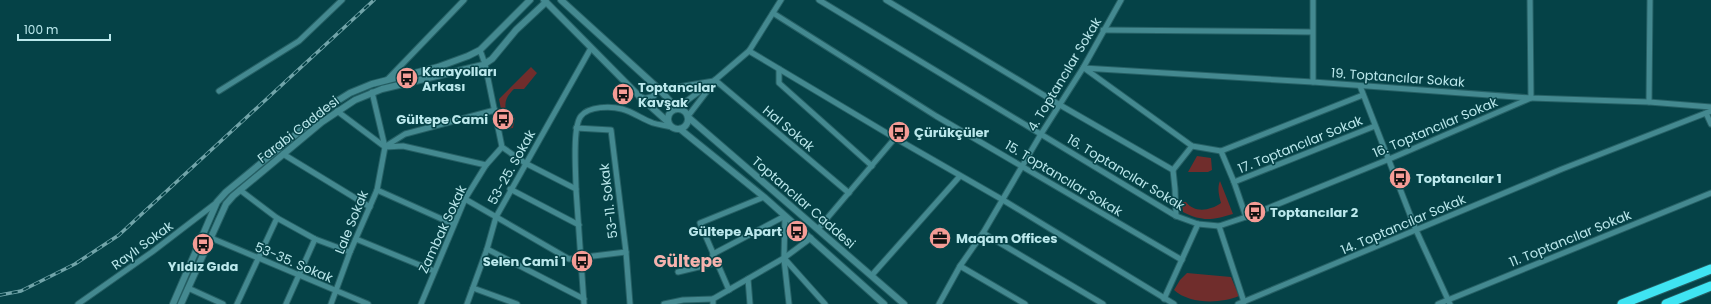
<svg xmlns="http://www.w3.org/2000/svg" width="1711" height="304" viewBox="0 0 1711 304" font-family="Poppins,sans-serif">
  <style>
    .green { fill: #702d2c }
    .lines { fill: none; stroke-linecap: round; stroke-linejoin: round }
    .minor-casing { stroke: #266065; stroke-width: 7 }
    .tertiary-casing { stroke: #266065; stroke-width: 8 }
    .trunk-casing { stroke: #266065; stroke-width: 11 }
    .minor { stroke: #448990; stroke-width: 5 }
    .tertiary { stroke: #448990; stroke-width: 6 }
    .trunk { stroke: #3fe4f2; stroke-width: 9 }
    .rail-casing { stroke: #71a4a9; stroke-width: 3.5 }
    .rail { stroke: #054247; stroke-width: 2; stroke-dasharray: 6; stroke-linecap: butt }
    .labels { text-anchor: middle; stroke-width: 3; stroke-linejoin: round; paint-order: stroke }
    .poi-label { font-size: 13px; font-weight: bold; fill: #bbe8ec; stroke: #054247; text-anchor: start }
    .street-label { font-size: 13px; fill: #bbe8ec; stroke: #054247 }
    .district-label { font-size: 17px; font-weight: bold; fill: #f6b2ad; stroke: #054247 }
  </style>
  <rect width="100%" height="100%" fill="#054247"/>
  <g class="green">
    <path d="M531 67 537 73 524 89H514C507 96 504 101 506 111L515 118 513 128 505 129 499 99Z"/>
    <polygon points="1197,156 1211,158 1212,170 1208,172 1188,172"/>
    <path d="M1220 181 1233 214C1212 220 1203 222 1183 212L1182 202H1186C1194 213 1210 211 1221 203 1219 196 1217 187 1220 181Z"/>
    <path d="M1187 273 1231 277 1239 296C1220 304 1189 304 1174 290L1180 280Z"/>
  </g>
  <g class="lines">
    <g class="minor-casing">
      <g id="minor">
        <polyline points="819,0 1176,216 1198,224 1219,226 1246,217 1387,160 1531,98 1530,0"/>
        <polyline points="886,0 1060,105 1173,170"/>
        <polyline points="773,13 936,116 1182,260"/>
        <polyline points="1103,30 1312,32"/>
        <polyline points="480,50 485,64 502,147 525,163 576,189 584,304"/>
        <polyline points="749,51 895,138 1003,200 1174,304"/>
        <polyline points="1083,68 1313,82 1531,98 1649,102 1711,107"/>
        <polyline points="1084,68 1192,146 1221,151 1363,95"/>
        <polyline points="779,69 779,83 872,166"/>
        <polyline points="387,80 464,0"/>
        <polyline points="715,80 849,193"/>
        <polyline points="1313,82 1313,0"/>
        <polyline points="1360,86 1416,230 1450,304"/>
        <polyline points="660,90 714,81"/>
        <polyline points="219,91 299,41 342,0"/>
        <polyline points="1649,102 1650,0"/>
        <polyline points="677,108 715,80 749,51 781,0"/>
        <polyline points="337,111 385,147 403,146 486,165"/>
        <polyline points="1706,113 1711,124"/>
        <polyline points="688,116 711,86"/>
        <polyline points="576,128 611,130 626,252 630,304"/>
        <polyline points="386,146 405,134 495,110"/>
        <polyline points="1221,151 1234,182 1246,217"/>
        <polyline points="283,154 370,207"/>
        <polyline points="1234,182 1375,126"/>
        <polyline points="510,189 579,225"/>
        <path d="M576 189C576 174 572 127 581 116 589 106 611 106 622 109 633 112 642 119 653 123 659 125 665 125 671 127"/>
        <polyline points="240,190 277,218 315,239 350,252"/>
        <polyline points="377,190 453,224"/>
        <polyline points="465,199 569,259 626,252"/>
        <polyline points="1176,216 1175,189 1173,170 1192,146"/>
        <polyline points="1219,226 1244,302"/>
        <polyline points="818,229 895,138"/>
        <polyline points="983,233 1103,304"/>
        <polyline points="211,238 368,304"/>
        <polyline points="356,239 434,271"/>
        <polyline points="487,249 584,299"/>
        <polyline points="784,259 789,304"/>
        <polyline points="960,266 1025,304"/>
        <polyline points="678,272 711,264 713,254 785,216 784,258 825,304"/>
        <polyline points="872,275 960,176"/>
        <polyline points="748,279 750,304"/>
        <polyline points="188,288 223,304"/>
        <polyline points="473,288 517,304"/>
        <polyline points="729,290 700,223 764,197"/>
        <polyline points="1164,299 1198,224"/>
        <polyline points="78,304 152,252 216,203"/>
        <polyline points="237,304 277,218"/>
        <polyline points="286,304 315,239"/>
        <polyline points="331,304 350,252 377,190 385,147 372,92"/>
        <polyline points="421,304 465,199 486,165 502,147"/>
        <polyline points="467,304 487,249 496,217 591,48"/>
        <polyline points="664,304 683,300 713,299"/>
        <polyline points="713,304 713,299 784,258 811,238"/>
        <polyline points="939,304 960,266 983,233 1041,134 1083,68 1121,0"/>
        <polyline points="1238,304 1562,169 1711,111"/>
        <polyline points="1438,304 1711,193"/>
      </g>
    </g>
    <g class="tertiary-casing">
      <g id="tertiary">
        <polyline points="544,0 639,96 668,122"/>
        <polyline points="561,0 660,90 676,108"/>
        <polyline points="640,97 645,99 653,97 656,90 653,85"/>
        <circle cx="678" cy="119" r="10"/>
        <polyline points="688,117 904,304"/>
        <polyline points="680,129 764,197 884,304"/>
        <polyline points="173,304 217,202 226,192 334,103 350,93 372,84 438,67 468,56 480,50 530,0"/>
        <polyline points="181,304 226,204 233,196 322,122 355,100 382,89 483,65 492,59 516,30 546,2"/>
      </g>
    </g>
    <g class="trunk-casing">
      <g id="trunk">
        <polyline points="1622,304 1711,269"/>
        <polyline points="1666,304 1711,286"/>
      </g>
    </g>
    <use href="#minor" class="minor"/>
    <use href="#tertiary" class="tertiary"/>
    <use href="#trunk" class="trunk"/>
    <g class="rail-casing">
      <polyline id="rail" points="0,295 21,291 75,264 119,235 374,0"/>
    </g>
    <use href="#rail" class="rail"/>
  </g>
  <defs>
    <g id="bus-disc" transform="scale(1.15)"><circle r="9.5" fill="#f59c96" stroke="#054247"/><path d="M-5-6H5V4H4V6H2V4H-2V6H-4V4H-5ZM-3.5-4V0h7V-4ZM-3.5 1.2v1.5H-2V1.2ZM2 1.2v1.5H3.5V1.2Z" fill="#111"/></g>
    <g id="office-disc" transform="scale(1.15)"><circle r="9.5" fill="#f59c96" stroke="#054247"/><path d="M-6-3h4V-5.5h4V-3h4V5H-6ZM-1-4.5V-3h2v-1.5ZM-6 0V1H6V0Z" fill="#111"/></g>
  </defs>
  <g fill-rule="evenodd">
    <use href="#bus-disc" x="407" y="78"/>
    <use href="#bus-disc" x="623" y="94"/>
    <use href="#bus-disc" x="503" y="119"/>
    <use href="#bus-disc" x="899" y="132"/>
    <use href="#bus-disc" x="1400" y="178"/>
    <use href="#bus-disc" x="1255" y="212"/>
    <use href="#bus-disc" x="797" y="231"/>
    <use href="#office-disc" x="940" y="238"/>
    <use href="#bus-disc" x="203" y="244"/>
    <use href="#bus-disc" x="582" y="261"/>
  </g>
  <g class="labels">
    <g class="poi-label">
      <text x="422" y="76">Karayolları<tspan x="422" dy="15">Arkası</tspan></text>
      <text x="638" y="92">Toptancılar<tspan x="638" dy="15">Kavşak</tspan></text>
      <text x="488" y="124" text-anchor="end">Gültepe Cami</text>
      <text x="914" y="137">Çürükçüler</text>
      <text x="1416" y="183">Toptancılar 1</text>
      <text x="1270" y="217">Toptancılar 2</text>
      <text x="782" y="236" text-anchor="end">Gültepe Apart</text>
      <text x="956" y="243">Maqam Offices</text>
      <text x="566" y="266" text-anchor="end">Selen Cami 1</text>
      <text x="203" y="271" text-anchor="middle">Yıldız Gıda</text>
    </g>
    <g class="street-label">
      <text transform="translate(1064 74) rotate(-59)" y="5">4. Toptancılar Sokak</text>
      <text transform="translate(1398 77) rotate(4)" y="5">19. Toptancılar Sokak</text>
      <text transform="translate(1435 127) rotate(-23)" y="5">16. Toptancılar Sokak</text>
      <text transform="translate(789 128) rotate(40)" y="5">Hal Sokak</text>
      <text transform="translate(298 129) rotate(-38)" y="5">Farabi Caddesi</text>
      <text transform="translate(1300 144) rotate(-22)" y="5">17. Toptancılar Sokak</text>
      <text transform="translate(511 167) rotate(-61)" y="5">53-25. Sokak</text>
      <text transform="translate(1126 172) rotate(31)" y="5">16. Toptancılar Sokak</text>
      <text transform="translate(1064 178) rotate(31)" y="5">15. Toptancılar Sokak</text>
      <text transform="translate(608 201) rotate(-97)" y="5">53-11. Sokak</text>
      <text transform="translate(804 202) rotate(41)" y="5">Toptancılar Caddesi</text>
      <text transform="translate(351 222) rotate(-68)" y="5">Lale Sokak</text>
      <text transform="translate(1403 224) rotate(-23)" y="5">14. Toptancılar Sokak</text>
      <text transform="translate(442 229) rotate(-65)" y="5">Zambak Sokak</text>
      <text transform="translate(1570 238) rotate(-22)" y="5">11. Toptancılar Sokak</text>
      <text transform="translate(142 245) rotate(-36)" y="5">Raylı Sokak</text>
      <text transform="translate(294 262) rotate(23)" y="5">53-35. Sokak</text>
    </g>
    <g class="district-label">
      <text x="688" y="267">Gültepe</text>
    </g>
  </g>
  <path d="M18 34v6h92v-6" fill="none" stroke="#bbe8ec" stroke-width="2"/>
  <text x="24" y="34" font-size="12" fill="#bbe8ec" stroke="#054247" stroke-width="3" paint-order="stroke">100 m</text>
</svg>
